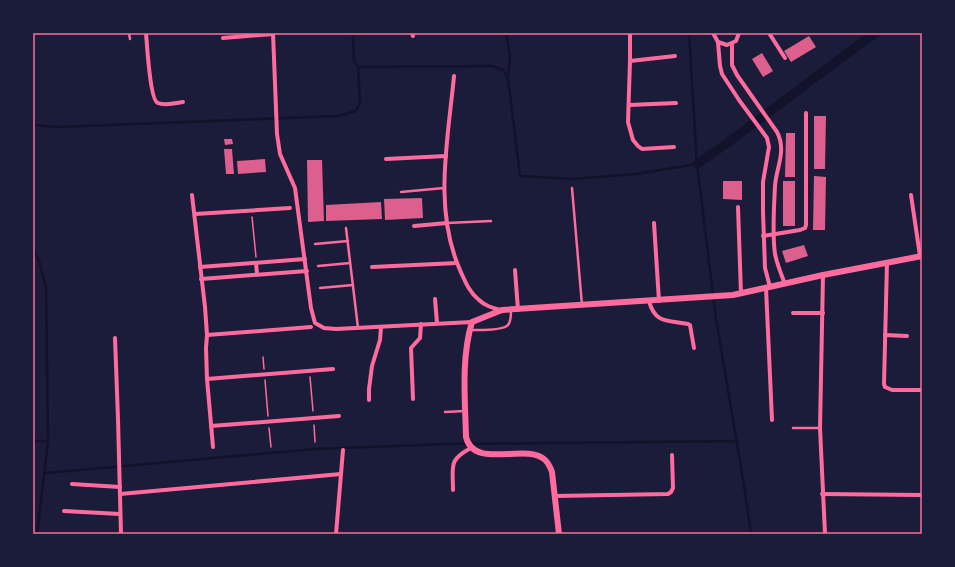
<svg xmlns="http://www.w3.org/2000/svg" width="955" height="567" viewBox="0 0 955 567" font-family="Jost,sans-serif">
  <style>
    .lines { fill: none; stroke-linecap: round; stroke-linejoin: round }
    .stream { stroke: #12122b; stroke-width: 2.5 }
    .canal { stroke: #12122b; stroke-width: 9 }
    .building { fill: #dd5f8e }
    .path { stroke: #ff6b9d; stroke-width: 1.5 }
    .service { stroke: #ff6b9d; stroke-width: 2.5 }
    .minor { stroke: #ff6b9d; stroke-width: 4 }
    .tertiary { stroke: #ff6b9d; stroke-width: 6 }
    .neatline { fill: none; stroke: #ff6b9d; stroke-width: 1.5 }
  </style>
  <rect width="100%" height="100%" fill="#1b1b3a"/>
  <g class="lines">
    <g class="stream">
      <polyline points="353,33 354,60 358,67"/>
      <polyline points="506,33 510,56 508,78"/>
      <polyline points="689,33 697,164 716,319 744,485 751,534"/>
      <polyline points="33,125 58,127 338,116 356,111 360,102 358,67 492,66 503,70 508,79 520,176 572,179 636,174 697,164"/>
      <polyline points="33,248 39,261 46,288 48,441 33,441"/>
      <polyline points="45,473 316,449 448,444 737,441"/>
      <polyline points="37,534 48,441"/>
    </g>
    <path class="canal" d="M697 164C758 123 815 75 876 33"/>
  </g>
  <g class="building">
    <polygon points="809,36 816,47 791,62 784,51"/>
    <polygon points="762,53 773,71 763,77 752,59"/>
    <polygon points="814,116 826,116 825,169 814,169"/>
    <polygon points="786,133 795,133 795,177 785,177"/>
    <polygon points="224,139 232,139 233,144 225,145"/>
    <polygon points="224,149 232,149 234,174 226,174"/>
    <polygon points="265,159 266,172 238,174 237,161"/>
    <polygon points="307,160 322,160 324,221 308,222"/>
    <polygon points="814,176 826,177 825,230 813,230"/>
    <polygon points="723,181 742,181 742,200 723,199"/>
    <rect x="783" y="181" width="12" height="45"/>
    <polygon points="422,198 423,218 385,220 384,199"/>
    <polygon points="381,202 382,219 326,221 326,205"/>
    <polygon points="804,245 808,256 786,263 782,251"/>
  </g>
  <g class="lines">
    <g class="path">
      <polyline points="252,217 256,257"/>
      <polyline points="263,357 264,369"/>
      <polyline points="310,377 313,411"/>
      <polyline points="265,380 268,416"/>
      <polyline points="314,425 315,442"/>
      <polyline points="269,428 271,447"/>
    </g>
    <g class="service">
      <polyline points="129,33 130,39"/>
      <polyline points="572,188 582,305"/>
      <polyline points="401,192 444,188"/>
      <polyline points="447,223 491,221"/>
      <polyline points="346,228 358,328"/>
      <polyline points="315,244 348,241"/>
      <polyline points="318,266 350,263"/>
      <polyline points="320,288 353,285"/>
      <path d="M470 330C478 330 503 331 508 325 511 322 511 315 511 310"/>
      <polyline points="445,412 465,411"/>
      <polyline points="793,428 820,428"/>
    </g>
    <g class="minor">
      <path d="M146 33C147 44 150 101 158 103 165 106 176 103 183 102"/>
      <polyline points="273,33 277,134 280,154 295,188 311,308 315,323 324,328 336,329 472,322"/>
      <polyline points="412,33 413,36"/>
      <polyline points="630,33 630,61 628,122 633,140 638,146 642,149 674,147"/>
      <polyline points="713,33 718,42 727,45 736,41 739,33"/>
      <polyline points="769,33 785,58"/>
      <polyline points="223,38 273,34"/>
      <polyline points="718,42 720,66 722,74 739,100 767,138 769,147 763,182 763,212 765,268 770,287"/>
      <path d="M732 44V65L737 75 777 132C787 151 776 168 775 186 774 208 772 233 775 254 777 264 781 274 785 284"/>
      <polyline points="630,61 675,56"/>
      <path d="M454 76C448 140 433 209 460 270 465 281 469 292 479 300 485 306 493 308 501 310"/>
      <polyline points="629,105 676,103"/>
      <polyline points="386,159 446,156"/>
      <polyline points="192,195 205,307 207,335 206,348 207,379 213,447"/>
      <polyline points="911,195 920,256"/>
      <polyline points="738,207 741,294"/>
      <polyline points="195,214 290,208"/>
      <polyline points="654,223 659,301"/>
      <polyline points="414,226 447,223"/>
      <polyline points="763,236 800,230 805,228 806,225 806,113"/>
      <polyline points="887,262 884,384 885,387 892,390 922,390"/>
      <polyline points="256,263 257,274"/>
      <polyline points="200,267 305,259"/>
      <polyline points="372,267 457,263"/>
      <polyline points="515,270 518,310"/>
      <polyline points="823,275 820,428 825,534"/>
      <polyline points="201,279 307,271"/>
      <polyline points="766,288 772,420"/>
      <polyline points="435,299 437,323"/>
      <path d="M649 301C655 324 668 320 688 324L690 325 694 348"/>
      <polyline points="793,313 823,313"/>
      <polyline points="207,335 311,327"/>
      <polyline points="885,335 907,336"/>
      <polyline points="115,338 118,419 121,534"/>
      <polyline points="207,379 333,369"/>
      <polyline points="413,399 411,348 420,338 421,324"/>
      <polyline points="369,400 369,389 372,366 380,340 381,327"/>
      <polyline points="211,426 339,416"/>
      <polyline points="72,484 120,487"/>
      <path d="M453 490C453 466 448 460 471 448"/>
      <polyline points="120,494 341,474"/>
      <polyline points="822,494 922,495"/>
      <polyline points="554,496 668,494 671,492 673,488 672,455"/>
      <polyline points="64,511 120,514"/>
      <polyline points="336,534 343,450"/>
    </g>
    <path class="tertiary" d="M559 534 552 472C550 467 549 463 544 459 525 443 474 470 466 437 465 399 461 358 472 322L502 310 733 295 823 275 922 256"/>
  </g>
  <rect width="955" height="567" fill="none" stroke="#1b1b3a" stroke-width="68"/>
  <rect x="34" y="34" width="887" height="499" class="neatline"/>
</svg>
